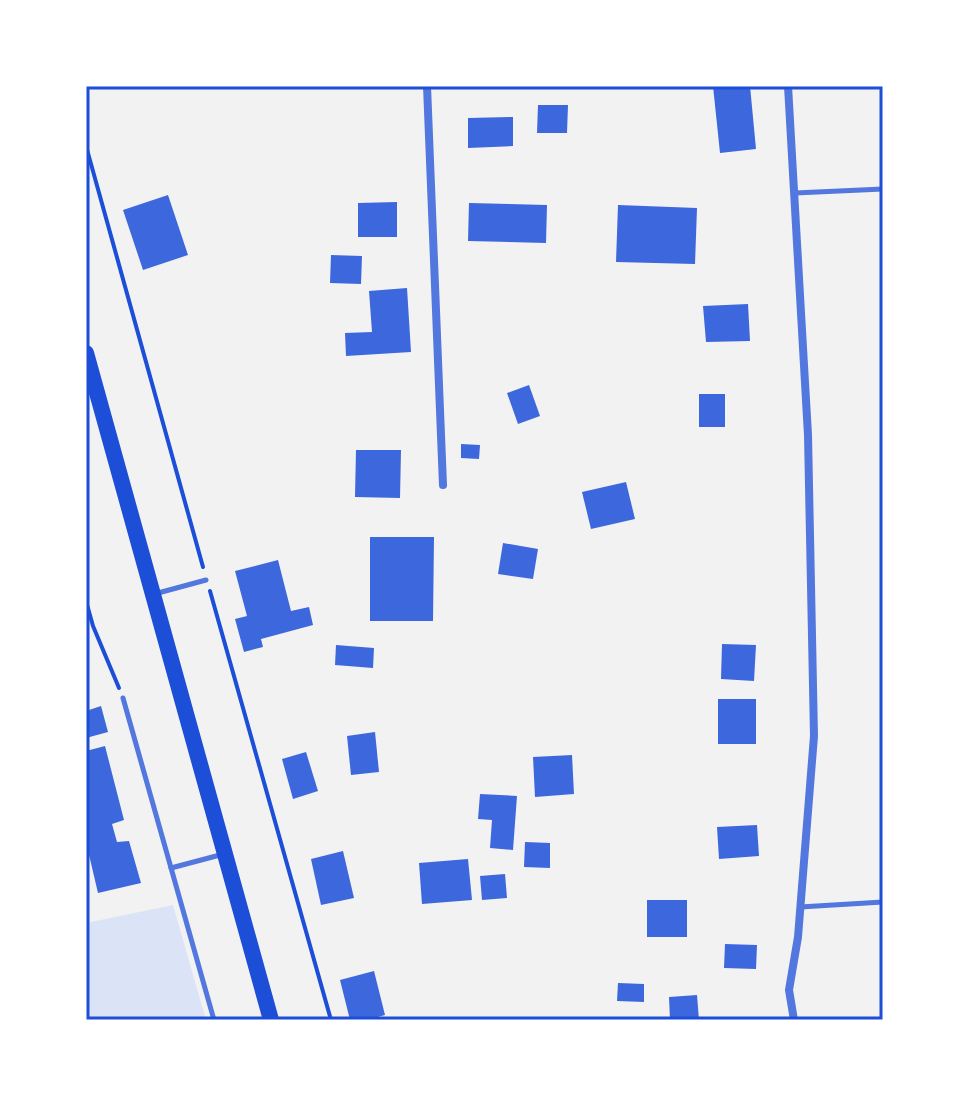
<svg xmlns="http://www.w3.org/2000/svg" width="969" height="1106" viewBox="0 0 969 1106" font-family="'Roboto Condensed',sans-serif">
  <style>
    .green { fill: #dbe4f7 }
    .building { fill: #3d67dc }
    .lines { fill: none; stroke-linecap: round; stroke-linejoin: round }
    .path { stroke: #1d4ed8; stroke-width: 4 }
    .service { stroke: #5277de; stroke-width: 5 }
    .minor { stroke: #5277de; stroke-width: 8 }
    .primary { stroke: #1d4ed8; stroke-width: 16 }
    .neatline { fill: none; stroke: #1d4ed8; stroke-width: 3 }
  </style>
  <rect width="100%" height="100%" fill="#f2f2f2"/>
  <polygon class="green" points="173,905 206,1020 86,1020 86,923"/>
  <g class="building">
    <polygon points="713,86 750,86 756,149 720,153"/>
    <polygon points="538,105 568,105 567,133 537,133"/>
    <polygon points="513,117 513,146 468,148 468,118"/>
    <polygon points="168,195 188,255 143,270 123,210"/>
    <polygon points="397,202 397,237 358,237 358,203"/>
    <polygon points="469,203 547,205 546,243 468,241"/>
    <polygon points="618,205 697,208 695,264 616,262"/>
    <polygon points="331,255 362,256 361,284 330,283"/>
    <polygon points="407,288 411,352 346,356 345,333 372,332 369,291"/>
    <polygon points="748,304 750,341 706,342 703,306"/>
    <polygon points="529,385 540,416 518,424 507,393"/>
    <rect x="699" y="394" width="26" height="33"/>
    <polygon points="461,444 480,445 479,459 461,458"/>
    <polygon points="356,450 401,450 400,498 355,497"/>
    <polygon points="626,482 635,519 591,529 582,492"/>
    <polygon points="370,537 434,537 433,621 370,621"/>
    <polygon points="503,543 538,549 533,579 498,574"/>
    <polygon points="278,560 291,611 309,607 313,625 261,639 263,647 244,652 235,619 247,616 235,571"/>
    <polygon points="722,644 756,645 754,681 721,679"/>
    <polygon points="336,645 374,648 373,668 335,665"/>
    <rect x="718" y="699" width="38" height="45"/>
    <polygon points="101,706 108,732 86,738 86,711"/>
    <polygon points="375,732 379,772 351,775 347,736"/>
    <polygon points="105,746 124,820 112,824 117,842 129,841 141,883 98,893 86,842 86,751"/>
    <polygon points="306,752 318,791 293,799 282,759"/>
    <polygon points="572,755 574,794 535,797 533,757"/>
    <polygon points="480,794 517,796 513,850 490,848 492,820 478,819"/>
    <polygon points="757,825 759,856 719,859 717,827"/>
    <polygon points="525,842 550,843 550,868 524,867"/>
    <polygon points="343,851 354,898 321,905 311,859"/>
    <polygon points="468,859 472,900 422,904 419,863"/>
    <polygon points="505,874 507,898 482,900 480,876"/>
    <rect x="647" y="900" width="40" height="37"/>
    <polygon points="725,944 757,945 756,969 724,968"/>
    <polygon points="374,971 385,1015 367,1020 350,1020 340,980"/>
    <polygon points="618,983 644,984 644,1002 617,1001"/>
    <polygon points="697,995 699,1020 670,1020 669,997"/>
  </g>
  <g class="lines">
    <g class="path">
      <polyline points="86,146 203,567"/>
      <polyline points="210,591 331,1020"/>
      <polyline points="86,601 93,626 119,688"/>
    </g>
    <g class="service">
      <polyline points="795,193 883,189"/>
      <polyline points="158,593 206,580"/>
      <polyline points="123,698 214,1020"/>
      <polyline points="171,868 220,855"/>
      <polyline points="800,907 883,902"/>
    </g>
    <g class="minor">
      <polyline points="427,86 443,485"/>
      <polyline points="788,86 808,435 814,736 798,937 789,990 794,1020"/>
    </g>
    <polyline class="primary" points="86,353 271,1020"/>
  </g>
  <rect width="969" height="1106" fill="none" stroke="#ffffff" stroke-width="176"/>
  <rect x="88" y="88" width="793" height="930" class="neatline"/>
</svg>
